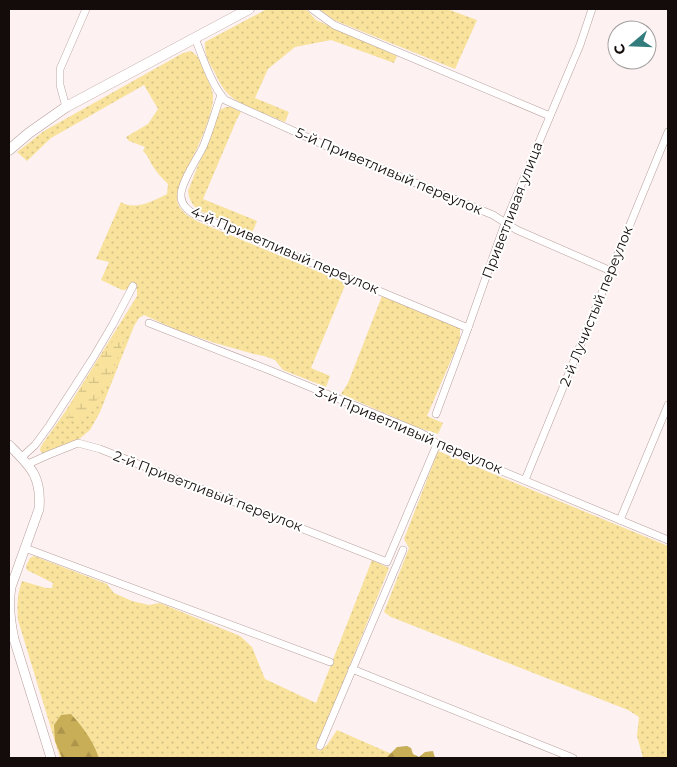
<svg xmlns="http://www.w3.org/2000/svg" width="677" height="767" viewBox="0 0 677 767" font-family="Montserrat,sans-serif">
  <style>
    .grass { fill: url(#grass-dots) }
    .forest { fill: url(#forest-firs) }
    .wetland { fill: url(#wetland-marsh) }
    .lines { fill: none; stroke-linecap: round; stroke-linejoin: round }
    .minor-casing { stroke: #b89f9d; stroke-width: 8 }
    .tertiary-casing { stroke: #b89f9d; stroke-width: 10 }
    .secondary-casing { stroke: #b89f9d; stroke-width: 11 }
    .minor { stroke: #fff; stroke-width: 7 }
    .tertiary { stroke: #fff; stroke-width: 9 }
    .secondary { stroke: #fff; stroke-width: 10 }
    .labels { text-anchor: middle; stroke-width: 4; stroke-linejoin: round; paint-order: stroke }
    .street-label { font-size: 14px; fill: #140c0b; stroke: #fff }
  </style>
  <defs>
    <pattern id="grass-dots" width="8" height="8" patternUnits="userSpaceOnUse" patternTransform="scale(1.25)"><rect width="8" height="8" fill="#f8e29c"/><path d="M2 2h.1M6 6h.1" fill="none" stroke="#d4c185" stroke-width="1.8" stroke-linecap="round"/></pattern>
    <pattern id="forest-firs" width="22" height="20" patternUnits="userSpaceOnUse" patternTransform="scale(1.25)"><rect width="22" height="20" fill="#c9ae58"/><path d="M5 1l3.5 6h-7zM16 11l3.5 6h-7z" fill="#ac944b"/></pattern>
    <pattern id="wetland-marsh" width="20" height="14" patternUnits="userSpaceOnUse" patternTransform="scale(1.25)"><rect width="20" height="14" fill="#f8e29c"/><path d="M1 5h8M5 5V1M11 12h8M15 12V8" fill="none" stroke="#d4c185"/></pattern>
  </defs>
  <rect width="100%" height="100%" fill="#fdf2f1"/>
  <g class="grass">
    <path d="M267 9H306L316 20 397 56 394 63 331 40 295 47 268 69 255 98 289 112 285 122C269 115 240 106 228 94 222 88 218 79 214 71 208 61 204 53 205 42Z"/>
    <polygon points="319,9 447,9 477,20 455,69 334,20"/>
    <path d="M191 51C201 58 201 63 205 74 208 80 212 88 213 95 214 112 199 145 191 161 186 172 174 191 178 204 182 214 192 218 201 223L346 283 311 368 330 376 326 387 283 370 275 360 264 356 254 354 215 343 177 330 144 315 139 318 134 326 100 412 90 430 78 440 42 453 40 450 41 446 65 412 137 296V289L122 290 101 280 109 262 96 259 121 202C135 211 153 201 167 194L168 184C162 178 156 172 152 165 149 159 148 156 143 151L145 147 129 141 126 137 148 124 158 109 144 85 51 138 27 161 17 152 44 131 183 53Z"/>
    <path d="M226 107H231L241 112 237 119 203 199 257 221 252 233 198 210C192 204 189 199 188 191L220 110Z"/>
    <polygon points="382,296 460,328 460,339 427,416 443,423 438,434 416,427 341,394 348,383"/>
    <polygon points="438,451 668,546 668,758 643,758 637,736 639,717 628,710 391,617 384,612 409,548 404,539"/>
    <path d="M34 556 107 584 114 593 132 601 149 605 160 603 240 636 252 647 265 679 316 703 372 560 389 568 317 747 319 751 327 745 337 730 394 755 393 758H60L18 620C17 606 17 594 22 581L46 588H52L53 583 27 570 26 566 30 558Z"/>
  </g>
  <g class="forest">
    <path d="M71 714C83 727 93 741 99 758H62L55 741 54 725 61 715Z"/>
    <polygon points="407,746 411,748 413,754 419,757 425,752 433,751 435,758 386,758 397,747"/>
  </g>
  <path class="wetland" d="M122 334 124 337C120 359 96 415 74 421L69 417 70 406 103 353 118 336Z"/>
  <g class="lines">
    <g class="minor-casing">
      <g id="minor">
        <polyline points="312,9 334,25 550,116"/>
        <path d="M195 38C202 56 212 86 225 100L331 148 493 215 517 230 611 271"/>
        <path d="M221 95C215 112 210 130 203 147 197 159 180 184 181 196 181 205 188 210 194 214L468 328"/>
        <polyline points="66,107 60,85 60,69 86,9"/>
        <polyline points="149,323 269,370 421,433 430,438 437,444 668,540"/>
        <polyline points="436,414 468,328 505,223 580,45 592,9"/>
        <polyline points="22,457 35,445 49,426 93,358 113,324 133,286"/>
        <polyline points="28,464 48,455 78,443 100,449 387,562 437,444"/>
        <polyline points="525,480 668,132"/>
        <polyline points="620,520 668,405"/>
        <polyline points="25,548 330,662"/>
        <polyline points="352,669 573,758"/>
        <polyline points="320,746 403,550"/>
      </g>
    </g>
    <g class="tertiary-casing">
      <path id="tertiary" d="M9 445C30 466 42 476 39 509L11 587C8 605 10 621 14 639L51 758"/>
    </g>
    <g class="secondary-casing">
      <polyline id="secondary" points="9,150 29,133 66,107 249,9"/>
    </g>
    <use href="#minor" class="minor"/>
    <use href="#tertiary" class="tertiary"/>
    <use href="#secondary" class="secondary"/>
  </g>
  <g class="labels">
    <g class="street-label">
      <text transform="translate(389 171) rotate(23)" y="5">5-й Приветливый переулок</text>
      <text transform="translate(512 210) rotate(-69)" y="5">Приветливая улица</text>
      <text transform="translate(285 250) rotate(23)" y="5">4-й Приветливый переулок</text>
      <text transform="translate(596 306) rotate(-68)" y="5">2-й Лучистый переулок</text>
      <text transform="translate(409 430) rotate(23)" y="5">3-й Приветливый переулок</text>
      <text transform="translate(208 491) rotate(21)" y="5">2-й Приветливый переулок</text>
    </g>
  </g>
  <rect width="677" height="767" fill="none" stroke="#140c0b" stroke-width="20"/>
  <g transform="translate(632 45) rotate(251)"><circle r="24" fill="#ffffff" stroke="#a19e9d"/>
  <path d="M0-4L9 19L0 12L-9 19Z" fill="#337c7d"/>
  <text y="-8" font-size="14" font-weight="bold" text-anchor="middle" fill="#140c0b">С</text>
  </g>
</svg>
